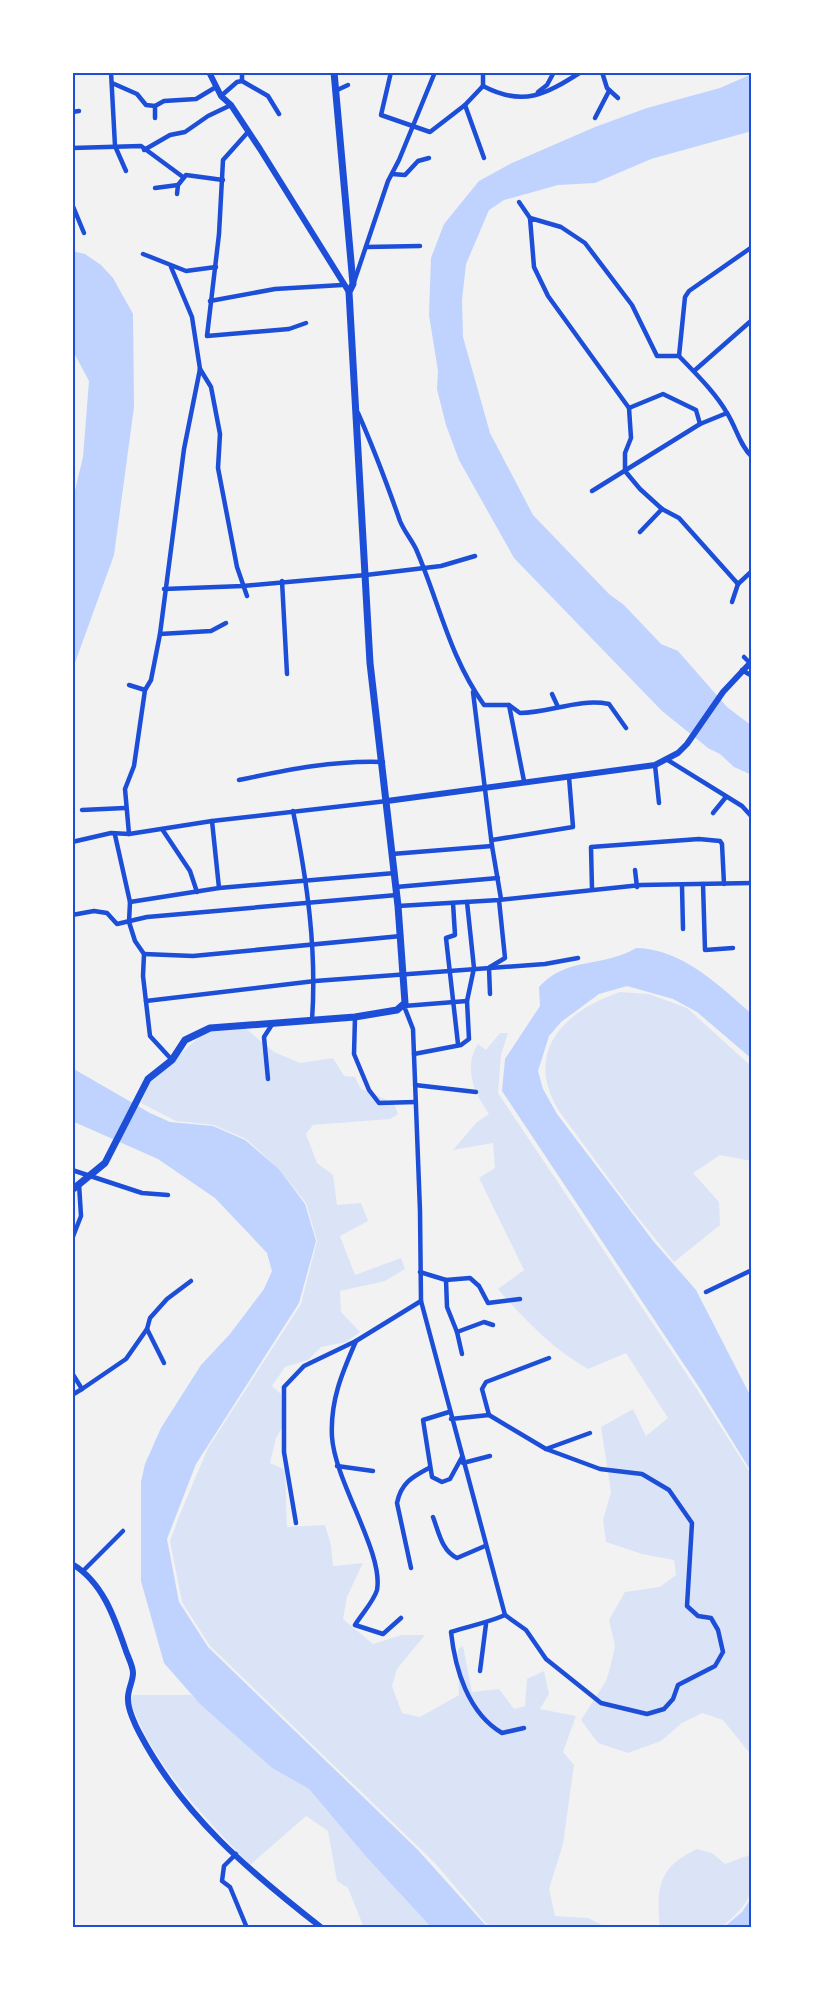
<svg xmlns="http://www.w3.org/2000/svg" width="824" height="2000" viewBox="0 0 824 2000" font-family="Quicksand,sans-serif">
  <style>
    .green { fill: #dbe4f7 }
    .water { fill: #bfd3fe }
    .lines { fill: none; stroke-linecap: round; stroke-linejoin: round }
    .minor { stroke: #1d4ed8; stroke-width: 4.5 }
    .tertiary { stroke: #1d4ed8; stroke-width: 6 }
    .secondary { stroke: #1d4ed8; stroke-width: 7 }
    .neatline { fill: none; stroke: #1d4ed8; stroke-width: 2 }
  </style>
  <rect width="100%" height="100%" fill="#f2f2f2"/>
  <g class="green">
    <path d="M620 992 649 994 687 1008 752 1067V1161L720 1155 693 1173 719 1202 720 1225 674 1262 632 1210 559 1111C523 1052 564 1011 620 992Z"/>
    <polygon points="243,1026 274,1052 300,1063 333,1058 344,1076 355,1077 361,1089 394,1103 398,1114 390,1119 313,1125 306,1134 317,1163 333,1175 337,1205 361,1203 368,1221 340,1236 355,1275 401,1258 405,1269 385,1281 340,1291 341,1312 360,1332 346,1342 321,1347 308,1360 285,1367 272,1386 281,1394 283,1426 276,1438 270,1463 285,1470 287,1527 325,1525 331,1545 333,1566 363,1563 347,1597 343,1619 373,1644 402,1635 425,1635 397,1669 392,1686 402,1713 420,1717 459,1695 458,1649 463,1646 472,1692 499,1689 514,1709 525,1706 527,1679 544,1671 549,1694 540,1709 576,1716 563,1752 574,1765 563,1844 549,1889 555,1916 588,1918 608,1928 490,1928 435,1863 210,1646 182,1602 170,1541 180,1514 208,1448 301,1304 317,1241 306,1203 279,1169 246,1139 214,1125 176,1121 141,1103 150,1081 208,1029"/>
    <path d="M500 1033H508L501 1055 498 1093 698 1391 752 1476V1756L723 1720 702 1713 682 1723 661 1741 628 1753 598 1743 581 1720 606 1681 610 1668 615 1646 609 1620 625 1592 660 1587 676 1575 674 1560 642 1554 606 1542 603 1520 611 1492 601 1427 633 1409 646 1436 668 1418 626 1353 588 1369C552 1349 525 1320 498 1289L524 1270 479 1178 495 1168 493 1143 453 1150 477 1122 489 1114C474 1093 463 1068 478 1044L486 1050Z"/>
    <path d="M133 1695H191L272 1768 309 1789 368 1859 432 1928H364L348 1888 337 1881 328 1831 306 1816 250 1865C204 1817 153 1765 130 1701Z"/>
    <path d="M697 1849 712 1853 725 1864 752 1854C752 1897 754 1899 721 1928H660C656 1888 658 1867 697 1849Z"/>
  </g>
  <g class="water">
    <polygon points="752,74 752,131 651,159 595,183 558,185 504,200 489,210 466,264 462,300 463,337 490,433 533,515 609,594 624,605 661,644 678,651 727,707 752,726 752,775 734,767 720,754 708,748 662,711 514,558 459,460 446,425 437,389 438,371 429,315 431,258 444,224 479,181 512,163 595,127 647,108 720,88"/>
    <polygon points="72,251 85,254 101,265 113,278 133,314 134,407 114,555 72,671 72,503 83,457 89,381 72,349"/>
    <path d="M636 948C683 949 718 985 752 1014V1059L697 1012 673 999 627 986 599 994 561 1022 549 1036 538 1071 543 1089 557 1114 654 1242 696 1290 752 1399V1473L701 1390 502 1091 505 1059 540 1006 539 987C567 956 603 968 636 948Z"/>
    <polygon points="72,1068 150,1113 170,1122 213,1126 245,1140 279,1169 305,1204 316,1241 299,1303 196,1464 167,1539 179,1602 208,1647 418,1850 488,1928 432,1928 368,1859 309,1789 272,1768 200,1704 164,1663 141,1581 141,1482 145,1464 161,1428 201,1365 230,1334 264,1289 272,1271 267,1253 215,1198 158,1159 72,1121"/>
    <polygon points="752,1897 752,1928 723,1928 742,1912"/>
  </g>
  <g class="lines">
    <g class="minor">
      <polyline points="111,72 115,146 126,171"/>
      <polyline points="391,72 381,115 430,132 465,105 483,86"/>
      <polyline points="483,72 483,86"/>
      <polyline points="602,72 607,88 618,98"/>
      <polyline points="242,81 242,72"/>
      <polyline points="112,83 137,94 146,105 155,106 164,101 196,99 216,87"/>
      <path d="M483 86C523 107 545 95 581 72"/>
      <polyline points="335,91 348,85"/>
      <polyline points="538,92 547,85 554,72"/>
      <polyline points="221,96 237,82 242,81 268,96 279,114"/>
      <polyline points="465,105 484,158"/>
      <polyline points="155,106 155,118"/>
      <polyline points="72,112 79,111"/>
      <polyline points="595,118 609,91"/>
      <polyline points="248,132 223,160 219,234 207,336 289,329 306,323"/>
      <polyline points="72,148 141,146 183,177"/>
      <polyline points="144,150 170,135 185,132 208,116 231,105"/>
      <polyline points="392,174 405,175 418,161 429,158"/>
      <polyline points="155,188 178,185"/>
      <polyline points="177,194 178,185 186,175 223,180"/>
      <polyline points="519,202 530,218"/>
      <polyline points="72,204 84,233"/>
      <polyline points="366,247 420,246"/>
      <polyline points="143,254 186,271 216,267"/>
      <polyline points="354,282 388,181 399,160 435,72"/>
      <polyline points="210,301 275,289 342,285"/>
      <polyline points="679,356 685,297 689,291 752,247"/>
      <polyline points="200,369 211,387 220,434 218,468 237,567 247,596"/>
      <polyline points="694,371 752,320"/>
      <polyline points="629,408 663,394 696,410 700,424"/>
      <path d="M358 413C374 449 387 484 400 521 404 531 411 539 416 549 439 602 449 656 484 705H509L520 713C550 713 578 698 609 704L626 728"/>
      <polyline points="592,491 700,424 727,413"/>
      <polyline points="640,532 662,509"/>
      <polyline points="282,581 287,674"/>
      <path d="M738 584 679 518 662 509 640 489 625 471V453L631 438 629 408 548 296 534 267 530 218 561 227 585 243 632 305 657 356H679C695 373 715 392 727 413 737 429 739 444 752 457"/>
      <polyline points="738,584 752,571"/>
      <polyline points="164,589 243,586 366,575 441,566 475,556"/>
      <polyline points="732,602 738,584"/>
      <polyline points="160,634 211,631 226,623"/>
      <polyline points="744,657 750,663"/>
      <polyline points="742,670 752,676"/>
      <polyline points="129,685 145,690"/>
      <polyline points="473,692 492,846 501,899"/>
      <polyline points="552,694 558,707"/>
      <polyline points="509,705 524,781"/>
      <polyline points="666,759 742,806 752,817"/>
      <polyline points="655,765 659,803"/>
      <path d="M239 780C287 770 334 760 383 762"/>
      <polyline points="82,810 125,808"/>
      <path d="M293 811C307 880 317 950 312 1020"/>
      <polyline points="713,813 726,797"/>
      <polyline points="212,821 219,888"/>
      <polyline points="162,829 190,871 197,892"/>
      <polyline points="129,834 125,789 134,766 145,690 151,680 160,634 184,449 200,369 192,317 171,267"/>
      <polyline points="115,835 130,902 129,922 135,941 144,954 143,976 150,1036 172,1060"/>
      <polyline points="492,840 573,827 569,777"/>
      <polyline points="72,842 111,833 129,834 212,821 387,801"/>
      <polyline points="392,854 492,846"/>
      <polyline points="635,870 637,887"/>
      <polyline points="703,884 705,950 733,948"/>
      <polyline points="682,886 683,929"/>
      <polyline points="396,887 498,878"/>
      <polyline points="592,889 591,847 699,839 720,841 722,844 724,884"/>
      <polyline points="130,902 219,888 395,873"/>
      <polyline points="453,903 455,935 446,938 458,1044"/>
      <polyline points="398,906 499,900 641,885 752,883"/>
      <polyline points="72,915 94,911 107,913 117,924 147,917 397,895"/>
      <polyline points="144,954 193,956 401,936"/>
      <polyline points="490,967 505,958 499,900"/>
      <polyline points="489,968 490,994"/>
      <polyline points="146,1001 315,981 545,964 578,958"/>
      <polyline points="355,1017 354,1054 369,1090 379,1103 416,1102"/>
      <polyline points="414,1054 461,1045 469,1039 467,1001 474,968 467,902"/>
      <polyline points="268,1079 264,1037 273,1023"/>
      <polyline points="415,1085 476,1092"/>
      <polyline points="72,1170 142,1193 168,1195"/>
      <polyline points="72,1239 81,1216 79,1184"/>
      <polyline points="420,1272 446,1280 470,1278 479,1286 488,1303 520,1299"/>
      <polyline points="446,1280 447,1307 457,1332 462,1354"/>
      <polyline points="706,1292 752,1270"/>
      <polyline points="147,1329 164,1363"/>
      <polyline points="457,1332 484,1322 493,1325"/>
      <path d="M356 1341C342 1373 330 1401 332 1437 335 1482 384 1553 377 1590 374 1601 361 1615 355 1625L383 1634 401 1618"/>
      <polyline points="72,1373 82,1389 72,1395"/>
      <polyline points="82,1389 126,1359 147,1329 150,1318 167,1299 191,1281"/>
      <polyline points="449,1412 423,1420 432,1477 442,1482 450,1479 462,1457"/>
      <polyline points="489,1415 482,1389 486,1382 549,1358"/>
      <polyline points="451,1419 489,1415 546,1449 600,1469 642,1474 669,1490 692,1523 687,1606 698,1616 711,1618 718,1630 723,1652 715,1666 678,1685 673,1699 664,1709 647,1714 601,1703 546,1659 526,1630 505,1615 421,1301 420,1211 413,1029 404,1006 467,1001"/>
      <polyline points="546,1449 590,1433"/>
      <polyline points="463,1463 490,1456"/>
      <polyline points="337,1466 373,1471"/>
      <path d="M433 1517C439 1533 442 1551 457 1558L485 1546"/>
      <polyline points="296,1523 284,1452 284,1387 304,1366 356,1341 421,1301"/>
      <path d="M411 1568 397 1503C401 1483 412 1477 429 1468"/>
      <polyline points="83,1571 123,1531"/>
      <path d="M505 1615C487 1623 469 1626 451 1632 455 1669 468 1713 502 1733L524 1728"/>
      <polyline points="480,1671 486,1624"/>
      <polyline points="236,1854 224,1866 222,1881 230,1887 247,1928"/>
    </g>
    <g class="tertiary">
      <polyline points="209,72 221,96 231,105 260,149 349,292"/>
      <polyline points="387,801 655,765 678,753 687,744 723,692 752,661"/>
      <path d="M72 1564C103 1582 115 1619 126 1651 128 1657 133 1666 133 1673 133 1682 127 1691 128 1700 128 1709 135 1725 140 1734 184 1817 249 1871 322 1928"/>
    </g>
    <polyline class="secondary" points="72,1190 105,1163 148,1079 172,1060 185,1040 210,1028 355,1017 397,1010 405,1003 398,906 370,663 349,292 353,284 334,72"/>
  </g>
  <rect width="824" height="2000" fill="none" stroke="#ffffff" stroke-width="147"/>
  <rect x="74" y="74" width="676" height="1852" class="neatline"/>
</svg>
